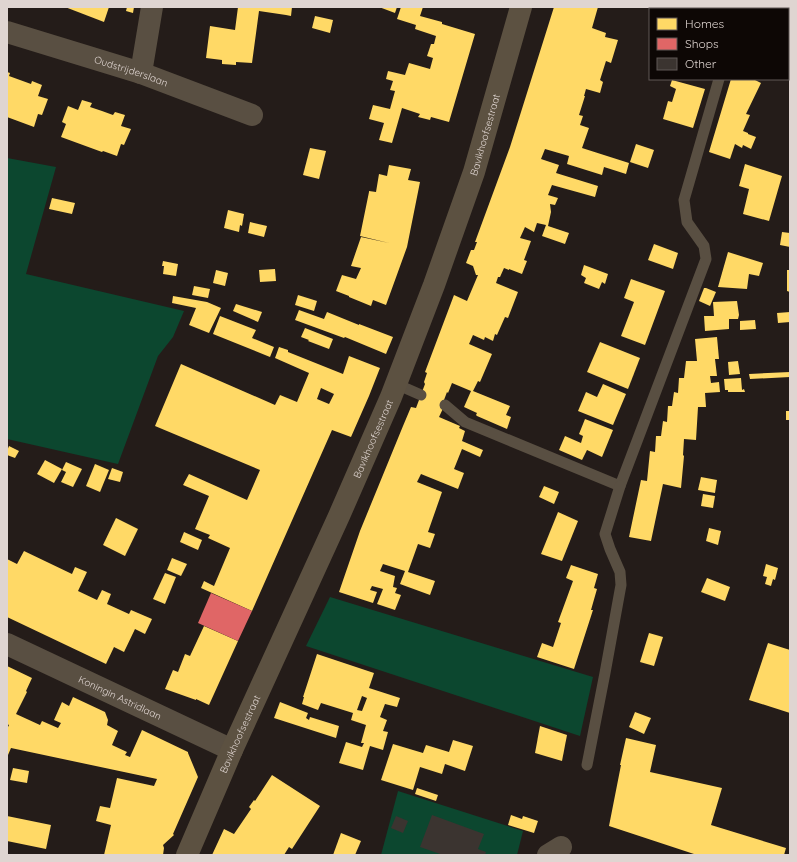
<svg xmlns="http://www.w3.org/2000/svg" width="797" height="862" viewBox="0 0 797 862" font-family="Quicksand,sans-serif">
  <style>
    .green { fill: #0c472f }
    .homes { fill: #ffd966; fill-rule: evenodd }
    .shops { fill: #e06666 }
    .building { fill: #3b3430 }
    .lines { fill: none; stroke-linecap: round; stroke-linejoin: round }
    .lane { stroke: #594f42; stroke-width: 11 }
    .street { stroke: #594f42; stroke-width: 22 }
    .secondary { stroke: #5c5141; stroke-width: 22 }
    .labels { text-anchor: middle; stroke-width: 4; stroke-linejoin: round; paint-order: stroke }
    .street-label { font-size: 10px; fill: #dfd5d1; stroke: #0d0705 }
  </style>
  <rect width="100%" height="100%" fill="#241c19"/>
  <g class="green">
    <polygon points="7,158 56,167 26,274 184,311 173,337 158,356 118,464 7,439"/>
    <polygon points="330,597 593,677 580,736 306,646"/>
    <polygon points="398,791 523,831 517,855 381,855"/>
  </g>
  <g class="homes">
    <polygon points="65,7 109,7 104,22"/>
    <polygon points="127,7 134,7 133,13 126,11"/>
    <polygon points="238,7 292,7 291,16 286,15 259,11 252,63 236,62 236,65 222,64 222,60 206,58 210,26 235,30"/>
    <polygon points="379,7 397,7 395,13"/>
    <polygon points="401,7 423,7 420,16 442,22 442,24 475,34 449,122 431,117 430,120 418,117 420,114 402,108 392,143 379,140 384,123 369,119 373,105 390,109 395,91 390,90 393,81 386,79 388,71 405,75 409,63 430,69 433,58 427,56 431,44 434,44 436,36 415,29 416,25 397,19"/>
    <polygon points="554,7 598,7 592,28 606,33 605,37 618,40 611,63 606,61 600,80 603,82 600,93 586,89 584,96 585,96 579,115 583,116 580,125 589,128 582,148 629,163 626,174 604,167 602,175 567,164 569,156 545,149 541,159 559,165 556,173 598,186 595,197 552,185 548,195 558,198 555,205 550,204 551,212 548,226 569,233 565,244 542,236 546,225 537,223 534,232 525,227 520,238 531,241 524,260 527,261 522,274 509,269 509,270 504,268 500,277 498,277 496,283 518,292 508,318 505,317 497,335 495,334 493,341 485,337 484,340 473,335 469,344 492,354 480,382 478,381 473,391 510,406 506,415 511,417 507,429 477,416 476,415 477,413 464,407 471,391 452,383 448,393 447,392 444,400 447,400 439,417 460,426 459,428 465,431 462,441 483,450 480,457 462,449 454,469 464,473 458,489 421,474 417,482 442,492 428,532 435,534 430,548 418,544 408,572 435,581 430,595 400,584 405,571 383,564 380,571 395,576 393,587 397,588 395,593 401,595 395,610 377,604 383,589 372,586 370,590 377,592 373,603 339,592 360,531 403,426 411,407 416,408 425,384 424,382 427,373 425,372 454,295 467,301 478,275 476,275 473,266 466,263 471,250 474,250 477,242 475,242 510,147"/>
    <polygon points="670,7 721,7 720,9 675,9"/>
    <polygon points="315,16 333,20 330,33 312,28"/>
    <polygon points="7,72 10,73 9,76 31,84 32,81 42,85 38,96 48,99 42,115 38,114 34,127 7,117"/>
    <polygon points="731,79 753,79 761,83 746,114 750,115 743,131 748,133 748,134 756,137 751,149 743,145 742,148 735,144 730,159 709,152"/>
    <polygon points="672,80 705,89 693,128 663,119 668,101 672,102 676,89 670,86"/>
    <polygon points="82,100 92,103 90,107 102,111 113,115 115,112 125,115 121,126 131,129 124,145 121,144 117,156 103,151 102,152 61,137 66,124 62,122 68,106 78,110"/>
    <polygon points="636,144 654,150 648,168 630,162"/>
    <polygon points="310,148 326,151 319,179 303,175"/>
    <polygon points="745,164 782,176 769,221 743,214 749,189 739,186"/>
    <polygon points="389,165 411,169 408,180 420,182 407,247 386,305 373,300 371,306 349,297 349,296 336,291 342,275 356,279 361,268 351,266 361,237 389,243 360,236 369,192 369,191 376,192 379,174 387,176"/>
    <polygon points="52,198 75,203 72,214 49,209"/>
    <polygon points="228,210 244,214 242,226 240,225 239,232 224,228"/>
    <polygon points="250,222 267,226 264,237 248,233"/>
    <polygon points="782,232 790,233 790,247 780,245"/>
    <polygon points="654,244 678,253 673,269 648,260"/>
    <polygon points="728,252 763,263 759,276 749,274 747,289 718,287"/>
    <polygon points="163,261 178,264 176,276 163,274 164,266 162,266"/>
    <polygon points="584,265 608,274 605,284 602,282 599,289 584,283 586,278 581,275"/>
    <polygon points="275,269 276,281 260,282 259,270"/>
    <polygon points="216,270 228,273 225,286 213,283"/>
    <polygon points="787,270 790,270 790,292 787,291"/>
    <polygon points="631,279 665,291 645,345 621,336 634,302 624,298"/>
    <polygon points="194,286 210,289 208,298 192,295"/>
    <polygon points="704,288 706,288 716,292 710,306 699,301"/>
    <polygon points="298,295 317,301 314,311 295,305"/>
    <polygon points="173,296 207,302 221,308 209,333 189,325 196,308 172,303"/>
    <polygon points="737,301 739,315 738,319 729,319 729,329 705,331 704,316 714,316 713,302"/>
    <polygon points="236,304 262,312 258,322 233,311"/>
    <polygon points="299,310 324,319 327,312 359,325 359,324 393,337 386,354 345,337 344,338 295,320"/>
    <polygon points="790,312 790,322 778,323 777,313"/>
    <polygon points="220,316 256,330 252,338 274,347 270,357 213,334"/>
    <polygon points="755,320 756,329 740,330 740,321"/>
    <polygon points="305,328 333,339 329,349 308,341 309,340 301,337"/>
    <polygon points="717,337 719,359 715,359 717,376 710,376 711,383 719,382 720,392 705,393 706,407 698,407 696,440 684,439 683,455 684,456 681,488 663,484 651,541 629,537 641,480 647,481 650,451 655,452 656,436 661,436 663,421 667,422 668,406 672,406 674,392 678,393 679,378 684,378 686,361 697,361 695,339"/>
    <polygon points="600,342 640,358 628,389 587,372"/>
    <path d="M279 347 288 350V352L343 374 349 356 380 368 369 396 351 437 332 430 252 611 201 588 204 581 214 586 230 548 208 538 210 535 195 529 209 496 183 485 189 474 247 500 260 470 155 426 181 364 275 405 280 395 297 402 309 373 275 358ZM321 388 334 394 329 404 317 399Z"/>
    <polygon points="738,361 740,374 729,375 728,362"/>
    <polygon points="790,372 790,377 750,379 749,374"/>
    <polygon points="741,378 742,390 744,389 745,392 728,392 728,390 725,390 724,379"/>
    <polygon points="603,384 626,394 613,425 578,411 586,392 597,397"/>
    <rect x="786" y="411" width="4" height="9"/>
    <polygon points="585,419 613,430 602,457 587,450 582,460 559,450 565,436 581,443 583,436 579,434"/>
    <polygon points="9,446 19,451 15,458 7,455 7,451"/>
    <polygon points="45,460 62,469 54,483 37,474"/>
    <polygon points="66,462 82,469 73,487 61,482 66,472 62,470"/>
    <polygon points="95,464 109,470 100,492 86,486"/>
    <polygon points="112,468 123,472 120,482 108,479"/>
    <polygon points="701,477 717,480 715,493 698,490"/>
    <polygon points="544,486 559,492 554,504 539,497"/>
    <polygon points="703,494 715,496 713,508 701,506"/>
    <polygon points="558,512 578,521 562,561 541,554"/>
    <polygon points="116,518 138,529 125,556 103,545"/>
    <polygon points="709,528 721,531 718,545 706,541"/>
    <polygon points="184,532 202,540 198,550 180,542"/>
    <polygon points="24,551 72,574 75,567 87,572 78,591 97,600 102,590 111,594 107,604 129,614 131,610 152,619 145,634 135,629 124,652 114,647 106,664 7,617 7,559 17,564"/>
    <polygon points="172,558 187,564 181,576 167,570"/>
    <polygon points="766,564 778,568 775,580 773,579 771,586 765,584 767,577 763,576"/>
    <polygon points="571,565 598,574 594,588 597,589 591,610 593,610 574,669 537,657 542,643 553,647 561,623 558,622 573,581 566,578"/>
    <polygon points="165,573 176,577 165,604 153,599"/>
    <polygon points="707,578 730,587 725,601 701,592"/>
    <polygon points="204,626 238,641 209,705 196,699 196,700 165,689 173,670 178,672 185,654 190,656"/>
    <polygon points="649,633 663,637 654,666 640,662"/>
    <polygon points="768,643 790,650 790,713 749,700"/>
    <path d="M317 654 374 673 369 688 400 698 397 707 385 704 380 717 387 720 383 731 388 732 383 750 370 746 363 770 339 763 346 742 362 747 364 743H361L366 725 351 720 353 713 321 703 318 710 302 704 304 697H303ZM362 696 367 698 362 711 357 710Z"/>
    <polygon points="7,666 32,678 26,691 27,692 16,714 40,725 42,721 58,728 61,723 54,720 62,702 69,706 73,697 105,712 108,720 107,725 118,731 112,745 127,752 125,755 130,757 142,730 188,752 188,753 198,777 173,834 174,835 163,845 164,848 163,855 104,855 111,825 96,821 100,806 110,808 117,778 154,786 157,779 11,748 8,755 7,755 7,729 9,725 7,724"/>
    <polygon points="280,702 308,713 306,718 309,720 310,717 339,726 336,738 274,718"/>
    <polygon points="635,712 651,718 644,734 629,727"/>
    <polygon points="540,726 567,735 562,761 535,753"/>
    <polygon points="626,738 656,745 650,772 722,788 711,825 786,848 784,855 697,855 609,826 621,765 620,765"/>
    <polygon points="453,740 473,746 465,771 445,764 442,774 420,767 413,790 381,780 393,744 423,753 426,745 449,752"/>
    <polygon points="13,768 29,771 27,783 10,780"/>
    <polygon points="272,775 320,806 292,849 289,847 284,855 212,855 224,829 234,834 251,809 249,807 254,800 255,801"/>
    <polygon points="417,788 438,795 436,801 415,794"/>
    <polygon points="511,815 522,819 523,816 538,821 534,833 508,825"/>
    <polygon points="7,816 51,825 46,849 7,841"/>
    <polygon points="341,833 361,841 355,855 333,855"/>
  </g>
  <polygon class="shops" points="211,593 252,611 238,641 198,623"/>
  <g class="building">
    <polygon points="432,815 484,834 478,849 486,852 485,855 443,855 420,847"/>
    <polygon points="396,816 408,821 403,833 391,828"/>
  </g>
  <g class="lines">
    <g class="lane">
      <polyline points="396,384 421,395"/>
      <polyline points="445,405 465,422 620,486 706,259 704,246 687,222 684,200 719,79"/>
      <polyline points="587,765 605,673 621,585 620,572 610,549 605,534 620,486"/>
    </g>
    <g class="street">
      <path id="s1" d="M7 32 141 73 252 115"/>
      <polyline points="141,73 152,7"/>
      <path id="s2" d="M7 644 232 750"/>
      <polyline points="548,855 561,847"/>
    </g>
    <path class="secondary" id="s3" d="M187 855 232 750 339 516 391 397 434 285 474 172 521 7"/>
  </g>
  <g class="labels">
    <g class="street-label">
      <text dy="4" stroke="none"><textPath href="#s1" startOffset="130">Oudstrijderslaan</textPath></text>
      <text dy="4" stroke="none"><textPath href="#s3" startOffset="780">Bavikhoofsestraat</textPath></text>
      <text dy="4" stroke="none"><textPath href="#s3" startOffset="456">Bavikhoofsestraat</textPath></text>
      <text dy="4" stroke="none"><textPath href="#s2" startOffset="125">Koningin Astridlaan</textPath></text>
      <text dy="4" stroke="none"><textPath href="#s3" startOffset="132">Bavikhoofsestraat</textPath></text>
    </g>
  </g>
  <rect width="797" height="862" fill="none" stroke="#dfd5d1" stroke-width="16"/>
  <rect x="649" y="8" width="140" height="72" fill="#0d0705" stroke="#615957"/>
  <rect x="657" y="18" width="20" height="12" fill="#ffd966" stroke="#615957"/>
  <text x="685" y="28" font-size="12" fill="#dfd5d1">Homes</text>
  <rect x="657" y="38" width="20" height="12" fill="#e06666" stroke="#615957"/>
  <text x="685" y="48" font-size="12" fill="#dfd5d1">Shops</text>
  <rect x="657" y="58" width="20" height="12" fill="#3b3430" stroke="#615957"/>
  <text x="685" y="68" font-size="12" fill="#dfd5d1">Other</text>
</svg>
